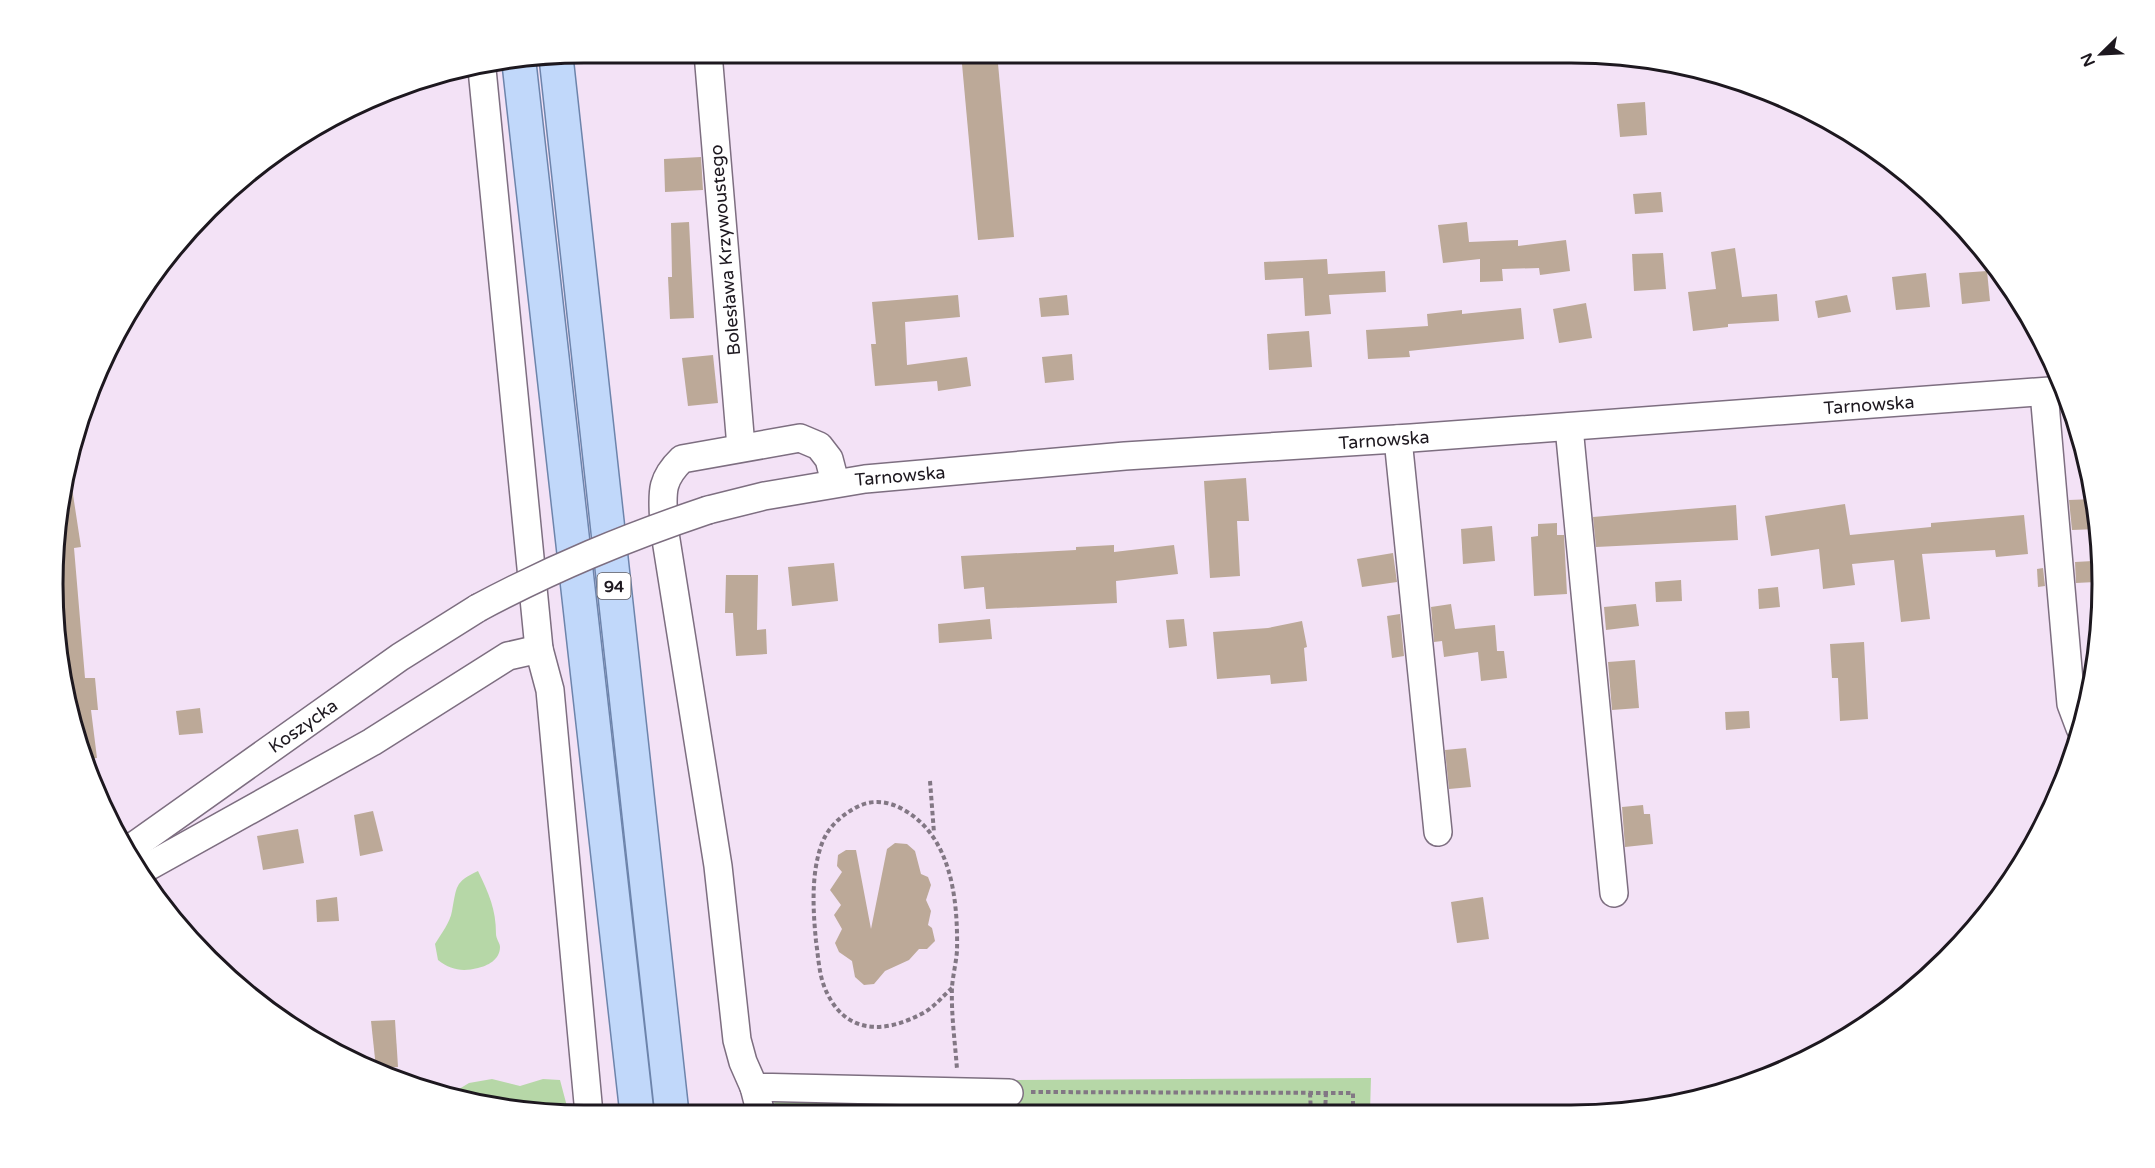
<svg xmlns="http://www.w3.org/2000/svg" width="2155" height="1168" viewBox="0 0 2155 1168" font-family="'Varela Round',sans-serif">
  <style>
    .green { fill: #b6d7a7 }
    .building { fill: #bca998 }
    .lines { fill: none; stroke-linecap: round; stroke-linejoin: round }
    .minor-casing { stroke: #7d6e80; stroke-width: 30 }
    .major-casing { stroke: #6d84ab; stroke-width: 36 }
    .path { stroke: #827784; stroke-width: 4; stroke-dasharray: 4.5 3; stroke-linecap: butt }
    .minor { stroke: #fff; stroke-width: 27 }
    .major { stroke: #c1d8fa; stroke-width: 33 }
    .minor-bridge-casing { stroke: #7d6e80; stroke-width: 30; stroke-linecap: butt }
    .minor-bridge { stroke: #fff; stroke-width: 27 }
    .labels { text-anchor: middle; stroke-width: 4.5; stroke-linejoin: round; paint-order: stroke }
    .shield { fill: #fff; stroke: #615d62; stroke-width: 1.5 }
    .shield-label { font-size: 16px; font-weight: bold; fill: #1d181f }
    .street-label { font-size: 18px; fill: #1d181f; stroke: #fff }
    .rim { fill: none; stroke: #1d181f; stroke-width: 3 }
  </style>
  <rect width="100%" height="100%" fill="#f3e2f6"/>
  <g class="green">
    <path d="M478 871C489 894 496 909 496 934 496 939 500 943 500 947 500 960 487 966 478 968 462 972 451 970 438 960L435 944C441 934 450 923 452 911 457 887 454 882 478 871Z"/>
    <polygon points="1371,1078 1370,1112 775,1114 774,1097 1000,1101 1016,1110 1015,1080"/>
    <polygon points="492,1079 520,1086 543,1079 560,1080 569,1114 550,1114 446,1097 469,1083"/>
  </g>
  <g class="building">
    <polygon points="961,53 997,53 1014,237 978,240"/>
    <polygon points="1645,102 1647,135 1620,137 1617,104"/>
    <polygon points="701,157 703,190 665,192 664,159"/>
    <polygon points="1661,192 1663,212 1635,214 1633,194"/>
    <polygon points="689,222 694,318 670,319 668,277 672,277 671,223"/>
    <polygon points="1467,222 1469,242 1518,240 1518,246 1566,240 1570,271 1540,275 1539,268 1502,269 1503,281 1480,282 1480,259 1443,263 1438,225"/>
    <polygon points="1735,248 1742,297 1777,294 1779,321 1728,324 1728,327 1693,331 1688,292 1716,289 1711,252"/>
    <polygon points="1663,253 1666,289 1634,291 1632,254"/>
    <polygon points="1327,259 1328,274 1385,271 1386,292 1329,295 1331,314 1305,316 1303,278 1265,280 1264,262"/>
    <polygon points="1987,271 1990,301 1962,304 1959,273"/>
    <polygon points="1926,273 1930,307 1896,310 1892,277"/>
    <polygon points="958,295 960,317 905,322 907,365 967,357 971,386 938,391 937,381 875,386 871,344 876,344 872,302"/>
    <polygon points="1067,295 1069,315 1041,317 1039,298"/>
    <polygon points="1847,295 1851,312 1818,318 1815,301"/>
    <polygon points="1586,303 1592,338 1559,343 1553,309"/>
    <polygon points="1521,308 1524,339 1409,351 1410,357 1368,359 1366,330 1428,326 1427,314 1462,310 1462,314"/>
    <polygon points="1309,331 1312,367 1269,370 1267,334"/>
    <polygon points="1072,354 1074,380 1045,383 1042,357"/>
    <polygon points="713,355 718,403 688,406 682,358"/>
    <polygon points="1246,478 1249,521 1237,521 1240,576 1210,578 1204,481"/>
    <polygon points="66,488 72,488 81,547 74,548 85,678 95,678 98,710 91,710 97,758 86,759 54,623"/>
    <polygon points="2093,499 2098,529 2072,530 2069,500"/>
    <polygon points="1845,504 1850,535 1931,527 1931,523 2024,515 2028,554 1996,557 1995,550 1922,554 1930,619 1901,622 1894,560 1852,564 1855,585 1823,589 1819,549 1771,556 1765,516"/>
    <polygon points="1736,505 1738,540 1596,547 1593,517"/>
    <polygon points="1557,523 1557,535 1564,535 1567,594 1534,596 1531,537 1538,536 1538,524"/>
    <polygon points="1492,526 1495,561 1463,564 1461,529"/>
    <polygon points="1114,545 1114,552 1174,545 1178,574 1116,581 1117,603 986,609 984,587 964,589 961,556 1076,550 1076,547"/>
    <polygon points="1393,553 1397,582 1362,587 1357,559"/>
    <polygon points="2093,561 2095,582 2076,583 2075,562"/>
    <polygon points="834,563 838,601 792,606 788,567"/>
    <polygon points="2043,568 2045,586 2038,587 2037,569"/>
    <polygon points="726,575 758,575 757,630 766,629 767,654 736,656 733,613 725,613"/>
    <polygon points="1681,580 1682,601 1656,602 1655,582"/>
    <polygon points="1778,587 1780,607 1759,609 1758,589"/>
    <polygon points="1451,604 1455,629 1495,625 1497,651 1504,651 1507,678 1481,681 1478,652 1444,657 1442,641 1434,642 1431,607"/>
    <polygon points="1636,604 1639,626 1606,630 1604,607"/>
    <polygon points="1400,614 1404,656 1392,658 1387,616"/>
    <polygon points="990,619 992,639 939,643 938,624"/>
    <polygon points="1184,619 1187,646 1169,648 1166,620"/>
    <polygon points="1302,621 1307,647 1304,648 1307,681 1271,684 1270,675 1217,679 1213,632 1268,628"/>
    <polygon points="1864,642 1868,719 1840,721 1838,678 1832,678 1830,644"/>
    <polygon points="1635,660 1639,708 1612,710 1608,662"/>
    <polygon points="200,708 203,733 179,735 176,711"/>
    <polygon points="1749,711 1750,728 1726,730 1725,712"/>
    <polygon points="1466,748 1471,787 1449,789 1445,750"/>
    <polygon points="1643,805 1644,814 1650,814 1653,844 1625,847 1622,807"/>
    <polygon points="373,811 383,851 360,856 354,815"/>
    <polygon points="298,829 304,863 263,870 257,836"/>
    <polygon points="895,843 907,844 915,851 921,874 928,877 931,885 926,900 931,911 928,925 932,928 935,941 927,949 919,949 909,960 885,971 874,984 864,985 855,977 852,961 839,952 835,943 842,929 834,915 841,905 830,890 842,872 837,866 838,855 846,850 856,850 871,929 887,849"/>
    <polygon points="337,897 339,921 317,922 316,900"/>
    <polygon points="1483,897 1489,939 1457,943 1451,902"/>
    <polygon points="395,1020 398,1067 376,1068 371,1021"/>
  </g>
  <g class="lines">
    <g class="minor-casing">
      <g id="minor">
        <polyline points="708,53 741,447"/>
        <polyline points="482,69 539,649"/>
        <polyline points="2044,392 2071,704 2080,728"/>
        <polyline points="1569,427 1614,893"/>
        <polyline points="1398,439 1438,832"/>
        <path d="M835 482 829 459 819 446 800 438 682 459C658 482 663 496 664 527L718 866 737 1040 743 1062 754 1087 1009 1093"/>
        <polyline points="708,510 764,496 865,479 1125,456 1411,438 2063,390"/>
        <polyline points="131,848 400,657 478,608"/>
        <polyline points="144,869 372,742 508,656 539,649 550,690 589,1114"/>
        <polyline points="754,1087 761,1114"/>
      </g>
    </g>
    <g class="major-casing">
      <g id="major">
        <polyline points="556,57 672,1114"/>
        <polyline points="519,63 637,1114"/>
      </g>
    </g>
    <g class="path">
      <polyline points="930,781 934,833"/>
      <path d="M952 988C944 995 935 1006 925 1012 884 1035 843 1035 824 986 819 973 818 955 816 941 813 911 811 875 821 846 827 828 840 816 857 807 872 799 889 801 904 810 952 837 958 901 957 951 956 963 953 975 952 987 951 1014 955 1042 957 1069"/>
      <polyline points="1031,1092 1353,1093 1353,1112"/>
      <polyline points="1310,1093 1311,1112"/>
      <polyline points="1325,1112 1326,1093"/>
    </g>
    <use href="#minor" class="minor"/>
    <use href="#major" class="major"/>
    <g class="minor-bridge-casing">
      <path id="minor-bridge" d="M478 608C555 567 625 538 708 510"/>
    </g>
    <use href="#minor-bridge" class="minor-bridge"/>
  </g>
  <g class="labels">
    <rect class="shield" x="597.5" y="573" width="33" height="26" rx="4.5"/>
    <g class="shield-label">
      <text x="614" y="592">94</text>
    </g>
    <g class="street-label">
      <text transform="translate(725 250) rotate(-95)" y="6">Bolesława Krzywoustego</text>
      <text transform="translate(1869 405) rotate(-4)" y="6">Tarnowska</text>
      <text transform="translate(1384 440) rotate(-4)" y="6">Tarnowska</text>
      <text transform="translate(900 476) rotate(-5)" y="6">Tarnowska</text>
      <text transform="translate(303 726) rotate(-35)" y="6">Koszycka</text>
    </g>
  </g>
  <path d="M0 0H2155V1168H0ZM584 63H1571A521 521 0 0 1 2092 584V584A521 521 0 0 1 1571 1105H584A521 521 0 0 1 63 584V584A521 521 0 0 1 584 63Z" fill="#fff" fill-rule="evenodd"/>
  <path class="rim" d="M584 63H1571A521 521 0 0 1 2092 584V584A521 521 0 0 1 1571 1105H584A521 521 0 0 1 63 584V584A521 521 0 0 1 584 63Z"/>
  <g transform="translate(2101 54) rotate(246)" stroke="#ffffff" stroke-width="4.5" paint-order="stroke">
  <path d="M0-4.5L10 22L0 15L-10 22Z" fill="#1d181f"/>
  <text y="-9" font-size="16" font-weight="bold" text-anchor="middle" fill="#1d181f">N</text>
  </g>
</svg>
